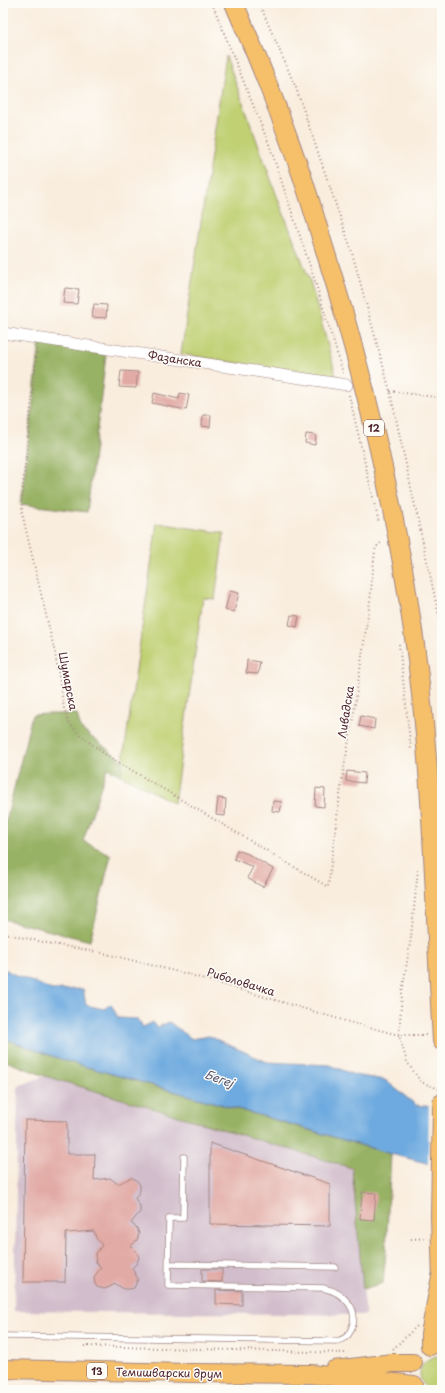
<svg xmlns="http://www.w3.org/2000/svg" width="445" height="1393" viewBox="0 0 445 1393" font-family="'Playpen Sans',sans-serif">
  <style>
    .industrial { fill: #d1bdcb }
    .green { fill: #c0d073; stroke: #85784f }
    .forest { fill: #98b265; stroke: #716848 }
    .water { fill: #6eaadf; stroke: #5c6485 }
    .pier { fill: #f9edde }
    .building { fill: #e2aaa5 }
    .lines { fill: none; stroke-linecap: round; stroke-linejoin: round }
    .service-casing { stroke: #a28684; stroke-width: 7 }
    .minor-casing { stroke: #a28684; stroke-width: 12 }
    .primary-casing { stroke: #a28684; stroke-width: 20 }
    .path { stroke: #a28684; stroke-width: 2; stroke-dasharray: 1 3; stroke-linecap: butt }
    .service { stroke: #fff; stroke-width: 5.5 }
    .minor { stroke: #fff; stroke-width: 11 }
    .primary { stroke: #f6c06b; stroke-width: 18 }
    .labels { text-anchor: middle; stroke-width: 3; stroke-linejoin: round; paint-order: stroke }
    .shield { fill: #fdfcf7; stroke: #806168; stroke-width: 1 }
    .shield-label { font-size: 10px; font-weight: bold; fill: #4a1f2b }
    .street-label { font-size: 11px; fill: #4a1f2b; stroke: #fdfcf7 }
    .water-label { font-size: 12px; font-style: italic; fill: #585773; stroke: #fdfcf7 }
  </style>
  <rect width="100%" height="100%" fill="#fdfcf7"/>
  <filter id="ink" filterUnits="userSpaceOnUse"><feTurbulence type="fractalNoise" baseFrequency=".025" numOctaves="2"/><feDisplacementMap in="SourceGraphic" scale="8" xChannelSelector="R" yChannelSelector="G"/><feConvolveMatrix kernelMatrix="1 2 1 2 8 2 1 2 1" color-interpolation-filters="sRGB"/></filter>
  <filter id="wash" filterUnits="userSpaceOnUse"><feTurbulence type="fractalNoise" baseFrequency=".012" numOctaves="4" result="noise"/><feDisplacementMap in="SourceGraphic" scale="16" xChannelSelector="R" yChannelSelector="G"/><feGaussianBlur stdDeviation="0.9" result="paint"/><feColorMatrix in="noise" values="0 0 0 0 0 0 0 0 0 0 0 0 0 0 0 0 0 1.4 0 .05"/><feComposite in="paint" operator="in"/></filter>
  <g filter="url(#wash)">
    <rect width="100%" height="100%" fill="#f9edde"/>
    <polygon class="industrial" points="45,1076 352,1168 363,1289 366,1315 14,1311 18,1086"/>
    <g class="green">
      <polygon points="226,56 278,199 310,281 337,379 181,354"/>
      <polygon points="157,523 224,533 215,599 203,598 174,803 121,775"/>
      <path d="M437 1356H442V1390H429C414 1378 418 1360 437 1356Z"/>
    </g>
    <g class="forest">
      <polygon points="40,342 106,355 87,512 21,504"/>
      <polygon points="48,714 77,714 81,729 123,761 121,775 107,768 83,841 111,855 90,941 3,919 3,833 32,715"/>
      <polygon points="3,1038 70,1062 262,1116 391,1154 386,1251 383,1283 363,1289 352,1168 45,1076 3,1060"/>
    </g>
    <polygon class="water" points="3,968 11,973 52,990 83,989 86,1005 104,1009 111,1004 118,1018 137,1019 143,1027 152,1022 158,1027 169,1022 192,1039 209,1036 267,1062 330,1065 354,1075 385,1080 416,1105 442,1108 442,1167 391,1154 266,1117 69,1062 3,1038"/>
    <polygon class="pier" points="429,1105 442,1106 442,1169 428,1166"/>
    <g id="blocks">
      <g class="building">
        <polygon points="65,288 79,289 77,304 63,303"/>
        <polygon points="94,304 107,305 106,318 92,317"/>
        <polygon points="121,371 138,372 136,388 119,387"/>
        <polygon points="154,393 179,399 180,393 189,395 186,410 152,403"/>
        <polygon points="203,415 211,415 210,427 202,426"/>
        <polygon points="306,434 316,435 315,445 305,443"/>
        <polygon points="230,591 239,593 234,612 225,610"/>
        <polygon points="291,615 299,616 297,627 289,625"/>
        <polygon points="247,660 260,662 258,674 246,673"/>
        <polygon points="361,716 375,719 374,729 359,726"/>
        <polygon points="347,771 365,773 364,783 346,781"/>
        <polygon points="316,788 325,789 324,807 315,806"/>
        <polygon points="218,798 226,799 225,816 216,815"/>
        <polygon points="273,801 282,802 280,812 272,811"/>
        <polygon points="237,850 248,854 273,869 263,887 247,878 253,867 234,859"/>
        <polygon points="25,1120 67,1121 67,1154 95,1154 94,1180 110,1178 118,1184 130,1178 133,1178 138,1182 140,1185 140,1191 135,1198 140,1206 140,1212 131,1223 137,1228 139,1234 137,1240 131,1246 136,1251 139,1257 137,1263 132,1268 138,1279 134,1288 130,1289 124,1289 114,1283 110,1287 104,1289 97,1287 95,1284 94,1277 101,1268 96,1262 95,1255 102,1245 96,1238 94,1231 66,1233 65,1282 23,1282"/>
        <polygon points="210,1143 330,1184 330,1226 210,1224"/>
        <polygon points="362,1192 376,1193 374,1220 360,1219"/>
        <polygon points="202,1269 222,1269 222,1282 202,1281"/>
        <polygon points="216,1290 242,1291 242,1305 216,1304"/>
      </g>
    </g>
  </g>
  <g filter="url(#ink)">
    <use href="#blocks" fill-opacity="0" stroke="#a28684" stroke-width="1"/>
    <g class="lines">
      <g class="service-casing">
        <g id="service">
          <polyline points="169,1264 335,1267"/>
          <path d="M3 1336 337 1341C344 1339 348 1337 351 1330 361 1308 342 1292 323 1288L168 1285 169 1218H183L184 1157"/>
        </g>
      </g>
      <g class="minor-casing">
        <polyline id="minor" points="3,333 347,385"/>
      </g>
      <g class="primary-casing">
        <g id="primary">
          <path d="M234 3C257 56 278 108 297 162 307 189 315 217 323 244 362 368 393 495 412 624 433 762 434 902 442 1041"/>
          <polyline points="442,1103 440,1216 442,1281"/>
          <polyline points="430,1346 430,1334 441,1277"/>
          <polyline points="3,1369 190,1373 311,1374 414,1385"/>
          <polyline points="334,1370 393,1363 413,1363"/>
        </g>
      </g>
      <g class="path">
        <polyline points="212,3 270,147 315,281 343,373"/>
        <polyline points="259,3 296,88 351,249 390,391 442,630"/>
        <polyline points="37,349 23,486 22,513 55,653 64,708 69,723 79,734 106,755 328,887 342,779 353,718 370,601 375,550 378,545 383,541"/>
        <polyline points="390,391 442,398"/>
        <polyline points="349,395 379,523"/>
        <polyline points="399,644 411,750"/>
        <polyline points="418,870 411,937 402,993 399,1035 428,1035"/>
        <polyline points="3,933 47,943 103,953 194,976 349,1022 399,1035 407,1062 421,1082 439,1089"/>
        <polyline points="411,1239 427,1238"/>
        <polyline points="84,1346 348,1353"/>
        <polyline points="393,1349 417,1326"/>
      </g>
      <use href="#service" class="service"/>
      <use href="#minor" class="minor"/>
      <use href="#primary" class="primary"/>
    </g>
  </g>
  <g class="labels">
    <g class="shield">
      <rect x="364" y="420" width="20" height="16" rx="3"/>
      <rect x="87" y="1363" width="20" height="16" rx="3"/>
    </g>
    <g class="shield-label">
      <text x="374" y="432">12</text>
      <text x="97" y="1375">13</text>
    </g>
    <g class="street-label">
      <text transform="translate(175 359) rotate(9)" y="4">Фазанска</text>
      <text transform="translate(68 681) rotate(79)" y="4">Шумарска</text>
      <text transform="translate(346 712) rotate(-81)" y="4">Ливадска</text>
      <text transform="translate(241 982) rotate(17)" y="4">Риболовачка</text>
      <text transform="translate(169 1373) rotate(1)" y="4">Темишварски друм</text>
    </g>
    <g class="water-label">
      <text transform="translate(219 1079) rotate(20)" y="4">Бегеј</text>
    </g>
  </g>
  <rect width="445" height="1393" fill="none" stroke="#fdfcf7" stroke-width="16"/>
</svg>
